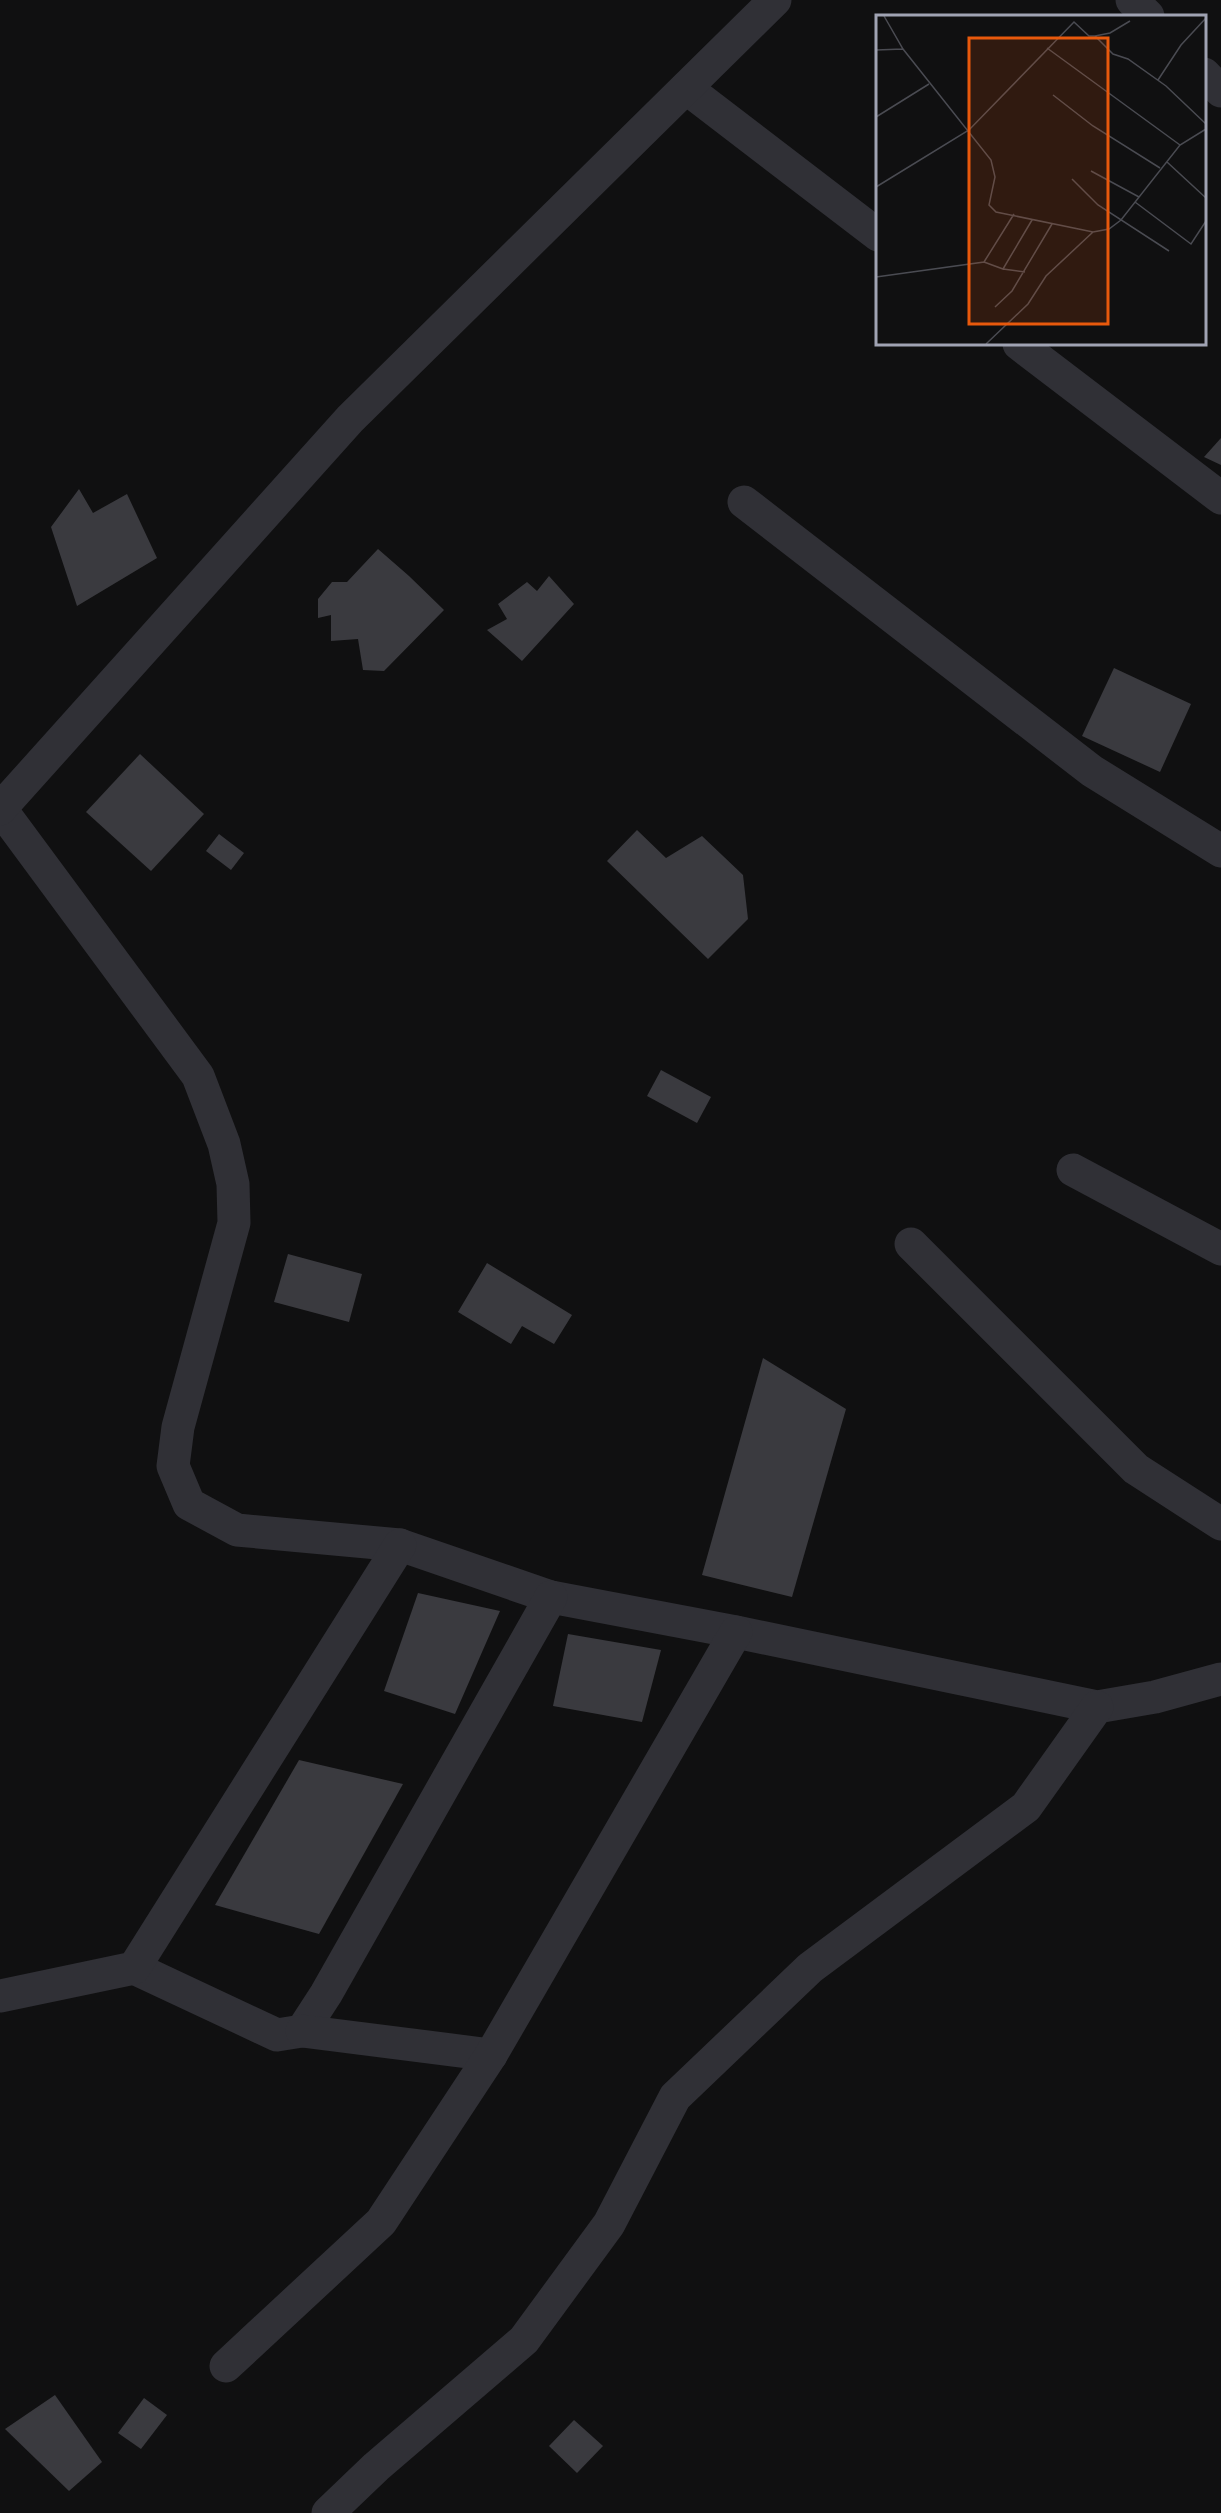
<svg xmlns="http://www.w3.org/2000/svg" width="1221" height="2513" viewBox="0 0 1221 2513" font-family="'Exo 2',sans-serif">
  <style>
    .building { fill: #3a3a3f }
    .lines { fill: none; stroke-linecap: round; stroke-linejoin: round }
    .minor { stroke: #303036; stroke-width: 33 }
    .inset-road { fill: none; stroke: #4a4b52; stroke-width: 1.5 }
    .view { fill: #e8590c; fill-opacity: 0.15; stroke: #e8590c; stroke-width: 3 }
    .inset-edge { fill: none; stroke: #a0a3b3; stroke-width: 3 }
  </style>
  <rect width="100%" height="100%" fill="#101011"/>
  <g class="building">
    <polygon points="1221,438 1221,465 1204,457"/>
    <polygon points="79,489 93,513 127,494 157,558 77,606 51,527"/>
    <polygon points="378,549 409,576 444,610 384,671 363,670 358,639 331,641 331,615 318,618 318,599 332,582 347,582"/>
    <polygon points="549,576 574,604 522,661 487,630 507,619 498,604 527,582 537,591"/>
    <polygon points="1114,668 1191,704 1160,772 1082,736"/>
    <polygon points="140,754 204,814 151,871 86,812"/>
    <polygon points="637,830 666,858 702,836 743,875 748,919 708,959 607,861"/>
    <polygon points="219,834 244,853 231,870 206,851"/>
    <polygon points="661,1070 711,1097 697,1123 647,1096"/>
    <polygon points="288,1254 362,1274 349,1322 274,1302"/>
    <polygon points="487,1263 572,1315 554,1344 522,1326 511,1344 458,1312"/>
    <polygon points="763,1358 846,1409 792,1597 702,1575"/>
    <polygon points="418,1593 500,1611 455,1714 384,1691"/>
    <polygon points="568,1634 661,1650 642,1722 553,1706"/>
    <polygon points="299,1760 403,1784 319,1934 215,1905"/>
    <polygon points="55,2395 102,2462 69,2491 5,2429"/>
    <polygon points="144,2398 167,2415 141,2449 118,2433"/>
    <polygon points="574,2420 603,2446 577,2473 549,2446"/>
  </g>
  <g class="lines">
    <g class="minor">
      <polyline points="1132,0 1148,16"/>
      <polyline points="1204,74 1221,91"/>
      <polyline points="686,88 878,235"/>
      <polyline points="1019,344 1221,498"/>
      <polyline points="744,502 1092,771 1221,851"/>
      <polyline points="0,808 198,1076 224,1144 233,1184 234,1223 178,1427 173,1466 189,1504 237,1530 400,1545 551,1597 736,1632 1097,1707 1155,1697 1221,1679"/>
      <polyline points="0,809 350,419 775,0"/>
      <polyline points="1073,1170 1221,1249"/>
      <polyline points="911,1244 1136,1469 1221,1524"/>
      <polyline points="134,1968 277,2035 302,2031 326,1994 551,1597"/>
      <polyline points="0,1996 134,1968 400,1545"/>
      <polyline points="302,2031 491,2055"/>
      <polyline points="226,2366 381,2222 491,2055 736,1632"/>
      <polyline points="328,2513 376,2467 524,2340 609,2224 675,2097 810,1968 1026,1807 1097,1707"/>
    </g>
  </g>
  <g transform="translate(876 15)">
    <rect width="330" height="330" fill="#101011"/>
    <path class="inset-road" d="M8 1 27 34 115 145 119 162 113 190 120 197 217 217 233 214 245 205 304 130 330 114M219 21 237 39 252 44 290 71 330 109M171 33 304 130M0 35 27 34M282 65 305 30 330 3M177 80 217 111 284 153M0 102 53 69M291 147 330 183M215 156 263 182M196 164 222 190 293 236M0 172 93 115 198 7 213 21H219L234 18 254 6M259 187 315 229 330 206M108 247 127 254 156 205M127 254 149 257M0 262 108 247 138 199M119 292 136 276 176 209M110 329 152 289 170 261 217 217"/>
    <path class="view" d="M93 23H232V309H93Z"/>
    <rect width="330" height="330" class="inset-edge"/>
  </g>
</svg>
